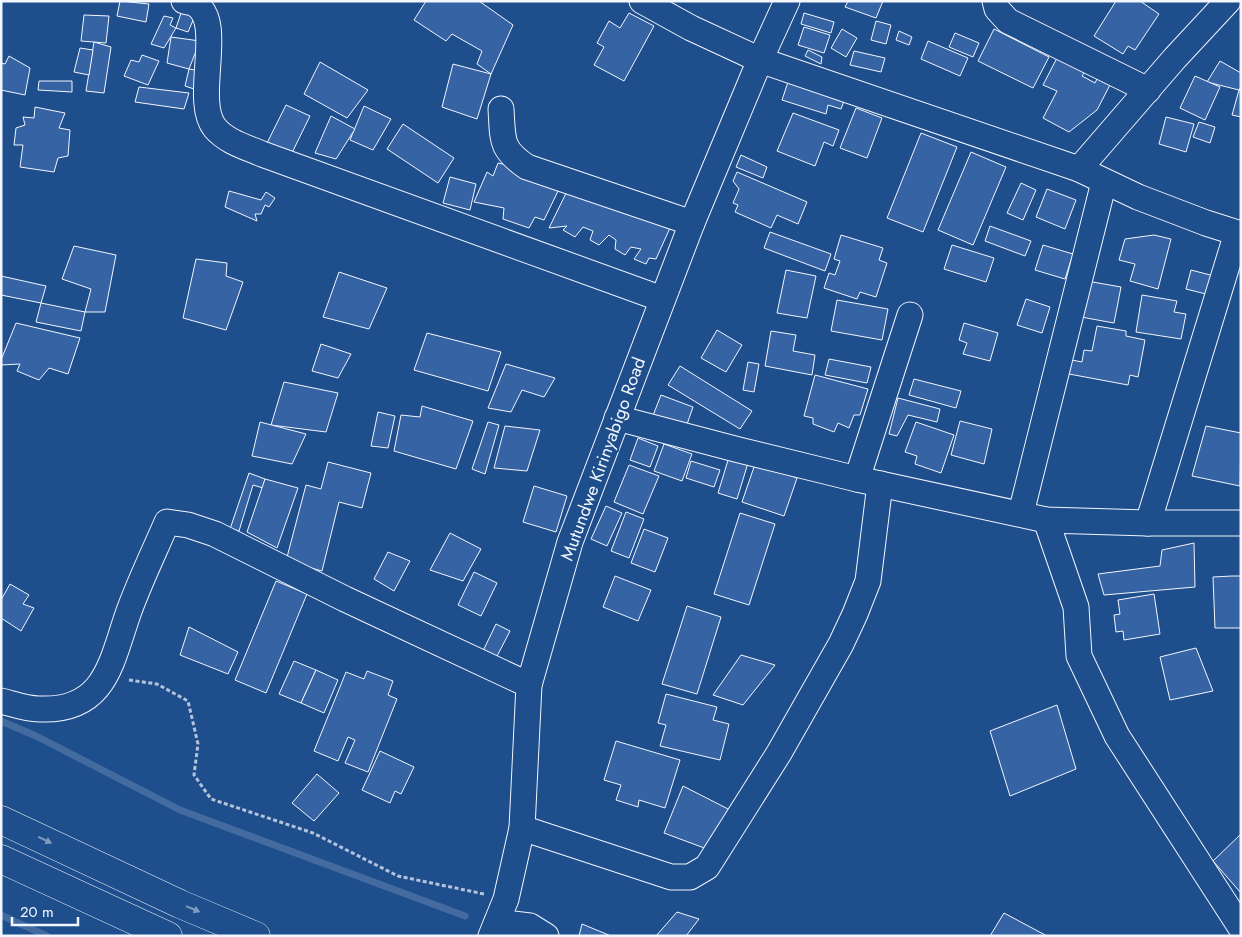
<svg xmlns="http://www.w3.org/2000/svg" width="1242" height="937" viewBox="0 0 1242 937" font-family="Jost,sans-serif">
  <style>
    .lines { fill: none; stroke-linecap: round; stroke-linejoin: round }
    .stream { stroke: #446ba0; stroke-width: 7 }
    .building { fill: #3563a3; stroke: #f2f6ff }
    .minor-casing { stroke: #f2f6ff; stroke-width: 27 }
    .highway-casing { stroke: #f2f6ff; stroke-width: 29 }
    .path { stroke: #b3c4dc; stroke-width: 3; stroke-dasharray: 4 2.5; stroke-linecap: butt }
    .minor { stroke: #1f4e8c; stroke-width: 25 }
    .highway { stroke: #1f4e8c; stroke-width: 28 }
    .oneway { fill: #7e9ac0 }
    .labels { text-anchor: middle; stroke-width: 4; stroke-linejoin: round; paint-order: stroke }
    .street-label { font-size: 18px; fill: #f2f6ff; stroke: #1f4e8c }
  </style>
  <rect width="100%" height="100%" fill="#1f4e8c"/>
  <g class="lines">
    <g class="stream">
      <polyline points="1,721 36,736 180,810 465,916"/>
      <polyline points="1,915 47,936"/>
    </g>
  </g>
  <g class="building">
    <polygon points="120,1 149,4 146,22 117,16"/>
    <polygon points="426,1 479,1 513,25 491,74 477,64 482,51 452,34 446,41 414,20"/>
    <polygon points="848,1 883,1 876,18 845,7"/>
    <polygon points="1116,1 1140,1 1159,14 1135,50 1128,46 1123,54 1094,36"/>
    <polygon points="182,10 197,11 188,32 176,28"/>
    <polygon points="629,13 654,26 624,81 594,65 604,47 597,43 609,21 620,28"/>
    <polygon points="804,13 834,22 831,33 801,24"/>
    <polygon points="84,15 109,16 106,43 81,41"/>
    <polygon points="164,16 173,18 170,25 176,28 164,48 151,44"/>
    <polygon points="876,21 891,25 886,44 871,40"/>
    <polygon points="804,27 830,35 824,53 798,45"/>
    <polygon points="842,29 857,38 846,57 831,48"/>
    <polygon points="994,29 1049,57 1033,88 978,61"/>
    <polygon points="899,31 912,37 909,45 896,40"/>
    <polygon points="955,33 979,43 973,57 949,47"/>
    <polygon points="171,37 200,41 189,69 167,63"/>
    <polygon points="928,41 968,58 960,76 921,59"/>
    <polygon points="94,42 111,47 104,93 86,91"/>
    <polygon points="80,48 93,50 89,75 74,72"/>
    <polygon points="808,50 822,57 821,64 805,56"/>
    <polygon points="854,51 885,58 881,72 850,65"/>
    <polygon points="142,55 159,61 148,85 124,76 131,60 139,62"/>
    <polygon points="9,56 30,68 25,95 1,90 1,63 5,64"/>
    <polygon points="1058,56 1086,70 1082,76 1095,83 1098,77 1111,83 1097,110 1069,132 1043,118 1057,91 1043,85"/>
    <polygon points="1220,61 1241,73 1241,87 1239,90 1207,82"/>
    <polygon points="320,62 368,90 347,118 304,94"/>
    <polygon points="453,64 491,74 477,119 442,107"/>
    <polygon points="189,69 201,71 197,90 185,86"/>
    <polygon points="1195,76 1220,87 1205,120 1180,108"/>
    <polygon points="789,79 845,98 841,109 828,105 826,114 782,100"/>
    <polygon points="39,81 72,81 72,92 38,90"/>
    <polygon points="139,87 189,93 184,109 135,102"/>
    <polygon points="1239,90 1241,91 1241,117 1232,115"/>
    <polygon points="286,105 310,116 288,161 264,149"/>
    <polygon points="364,106 391,119 373,150 350,140"/>
    <polygon points="35,107 65,113 59,128 70,130 68,156 58,158 54,172 20,167 23,145 14,145 16,128 25,125 23,117 34,118"/>
    <polygon points="856,108 882,118 867,158 840,148"/>
    <polygon points="793,113 839,130 833,146 824,142 815,166 777,151"/>
    <polygon points="331,116 355,129 336,159 315,153"/>
    <polygon points="1166,117 1194,124 1186,152 1159,144"/>
    <polygon points="1199,122 1215,127 1210,143 1193,137"/>
    <polygon points="403,124 454,158 438,183 387,149"/>
    <polygon points="921,133 957,147 923,232 887,218"/>
    <polygon points="971,152 1006,167 973,245 938,230"/>
    <polygon points="741,155 767,167 763,178 736,167"/>
    <polygon points="498,163 525,169 560,187 544,220 535,217 529,228 503,219 504,208 474,202 487,172 493,176"/>
    <polygon points="737,172 807,202 798,224 777,215 771,228 735,212 738,205 733,203 739,189 733,181"/>
    <polygon points="450,177 476,184 470,210 443,203"/>
    <polygon points="1021,183 1036,190 1023,220 1007,213"/>
    <polygon points="570,185 674,219 656,259 649,258 646,264 634,259 641,249 631,247 625,255 615,249 616,240 609,235 599,245 590,240 593,231 583,227 575,237 563,230 567,226 549,228"/>
    <polygon points="1047,189 1076,200 1065,229 1036,217"/>
    <polygon points="229,191 261,200 266,192 275,198 269,207 265,205 261,214 255,214 257,221 225,207"/>
    <polygon points="990,226 1031,241 1025,256 985,241"/>
    <polygon points="770,232 831,254 825,271 764,248"/>
    <polygon points="841,235 883,248 879,260 887,263 876,297 860,292 857,299 824,288 829,273 835,275 840,261 834,259"/>
    <polygon points="1154,235 1171,239 1158,289 1130,281 1135,264 1119,260 1125,239"/>
    <polygon points="952,245 994,258 986,282 944,269"/>
    <polygon points="1043,245 1073,254 1065,279 1035,270"/>
    <polygon points="74,246 116,255 105,312 85,312 91,289 62,279"/>
    <polygon points="196,259 227,263 226,276 243,282 226,330 183,318"/>
    <polygon points="786,270 816,276 807,318 777,313"/>
    <polygon points="1191,270 1214,276 1210,295 1186,289"/>
    <polygon points="339,272 387,288 369,329 323,317"/>
    <polygon points="1,276 46,286 41,303 1,295"/>
    <polygon points="1087,281 1121,287 1114,323 1081,317"/>
    <polygon points="1142,295 1177,301 1174,312 1186,314 1181,339 1136,332"/>
    <polygon points="1026,299 1050,307 1042,333 1017,325"/>
    <polygon points="837,300 888,309 882,340 831,331"/>
    <polygon points="41,303 85,312 81,331 36,322"/>
    <polygon points="16,323 80,338 68,374 49,368 39,380 17,371 20,364 1,365 1,360"/>
    <polygon points="964,323 998,333 990,361 963,354 967,343 959,340"/>
    <polygon points="1097,326 1126,331 1126,336 1145,340 1138,377 1130,375 1128,385 1069,374 1072,360 1082,362 1084,350 1092,351"/>
    <polygon points="717,330 742,345 726,372 701,358"/>
    <polygon points="771,331 796,335 793,351 815,355 812,375 765,366"/>
    <polygon points="427,333 501,352 488,391 414,370"/>
    <polygon points="321,344 351,354 338,378 312,371"/>
    <polygon points="829,359 871,367 867,383 825,375"/>
    <polygon points="748,362 759,364 754,392 743,390"/>
    <polygon points="506,364 555,378 544,397 522,390 511,412 488,408"/>
    <polygon points="680,366 752,411 740,429 668,385"/>
    <polygon points="815,375 868,389 860,415 854,415 849,428 838,423 834,432 813,424 813,418 804,416"/>
    <polygon points="914,379 961,391 956,408 909,395"/>
    <polygon points="284,382 338,393 326,432 271,425"/>
    <polygon points="661,395 693,407 685,430 652,418"/>
    <polygon points="898,398 940,409 937,422 908,415 897,436 889,434"/>
    <polygon points="422,406 473,421 456,469 394,451 401,415 420,417"/>
    <polygon points="378,412 395,416 388,448 371,446"/>
    <polygon points="960,421 992,429 984,464 951,455"/>
    <polygon points="260,422 306,434 292,464 252,456"/>
    <polygon points="488,422 499,425 485,474 472,469"/>
    <polygon points="916,422 954,435 941,473 915,464 917,456 905,452"/>
    <polygon points="505,426 540,430 527,471 494,468"/>
    <polygon points="1206,426 1241,433 1240,486 1192,476"/>
    <polygon points="638,438 658,446 650,467 630,460"/>
    <polygon points="664,444 692,454 682,481 654,471"/>
    <polygon points="729,457 748,463 737,499 718,493"/>
    <polygon points="691,461 720,470 714,487 686,478"/>
    <polygon points="328,462 371,473 362,508 339,502 322,571 286,561 306,485 321,489"/>
    <polygon points="755,464 797,478 784,516 742,502"/>
    <polygon points="629,465 659,476 643,514 614,502"/>
    <polygon points="249,473 265,479 263,488 253,485 239,531 230,529"/>
    <polygon points="265,479 298,488 277,548 247,532"/>
    <polygon points="534,486 567,496 556,532 523,522"/>
    <polygon points="606,506 622,513 607,546 591,539"/>
    <polygon points="626,512 644,519 629,558 611,551"/>
    <polygon points="740,513 775,524 749,605 714,594"/>
    <polygon points="644,529 668,538 655,572 631,563"/>
    <polygon points="450,533 481,549 463,581 430,570"/>
    <polygon points="1194,543 1195,587 1104,595 1098,574 1160,566 1162,550"/>
    <polygon points="388,552 410,561 394,591 374,579"/>
    <polygon points="474,572 497,583 481,616 458,605"/>
    <polygon points="615,576 651,590 638,621 603,607"/>
    <polygon points="1232,576 1241,576 1241,628 1215,628 1213,577"/>
    <polygon points="276,581 307,594 266,693 235,680"/>
    <polygon points="10,584 29,595 23,604 34,608 21,631 1,618 1,600"/>
    <polygon points="1154,594 1160,634 1124,640 1123,631 1116,632 1114,615 1120,614 1118,600"/>
    <polygon points="687,606 721,617 697,694 662,684"/>
    <polygon points="496,624 510,631 495,660 482,653"/>
    <polygon points="189,627 238,652 228,674 180,655"/>
    <polygon points="1196,648 1213,691 1170,700 1160,657"/>
    <polygon points="741,655 775,665 743,705 713,695"/>
    <polygon points="294,661 316,670 301,703 279,694"/>
    <polygon points="316,670 338,680 324,713 301,703"/>
    <polygon points="367,671 393,681 388,695 397,699 368,772 345,763 355,740 348,737 338,761 314,751 346,672 364,679"/>
    <polygon points="666,694 717,707 713,720 729,724 720,760 660,746 666,725 658,723"/>
    <polygon points="1057,705 1076,769 1010,796 990,731"/>
    <polygon points="616,741 680,760 665,808 639,800 638,807 616,800 621,785 604,780"/>
    <polygon points="380,751 414,767 401,794 395,791 390,803 362,790"/>
    <polygon points="317,774 339,793 314,821 292,803"/>
    <polygon points="683,786 734,812 707,849 664,833"/>
    <polygon points="1241,834 1241,893 1213,861"/>
    <polygon points="677,912 699,919 686,936 656,936"/>
    <polygon points="1004,913 1047,936 990,936"/>
    <polygon points="582,924 611,936 579,936"/>
  </g>
  <g class="lines">
    <g class="minor-casing">
      <g id="minor">
        <path d="M184 1C187 2 192 2 195 4 226 21 192 100 215 128 227 142 246 147 262 154L662 299"/>
        <polyline points="642,1 691,28 760,60 1079,169 1138,197 1206,223 1241,234"/>
        <polyline points="995,1 997,9 1008,21 1148,90"/>
        <path d="M501 109C503 140 500 149 527 167L692 223"/>
        <polyline points="1079,169 1175,58 1228,1"/>
        <polyline points="617,418 739,450 857,479 1046,520 1148,523 1241,523"/>
        <polyline points="857,479 910,315"/>
        <polyline points="1021,513 1104,182"/>
        <polyline points="1046,520 1076,607 1079,656 1117,736 1241,928"/>
        <polyline points="1148,523 1237,233"/>
        <path d="M1 701C13 704 26 709 39 709 106 712 111 662 129 611 140 581 154 552 167 522L188 525 215 534 345 599 529 685"/>
        <polyline points="522,828 671,877 690,877 707,867 779,753 841,644 855,614 868,581 880,484"/>
        <polyline points="497,922 530,926 546,936"/>
        <polyline points="491,936 506,899 522,828 529,685 570,542 692,223 760,60 787,1"/>
      </g>
    </g>
    <g class="highway-casing">
      <g id="highway">
        <polyline points="1,820 180,904 256,936"/>
        <polyline points="1,859 168,936"/>
      </g>
    </g>
    <polyline class="path" points="129,680 157,684 188,701 198,744 194,775 211,799 313,833 398,876 484,894"/>
    <use href="#minor" class="minor"/>
    <use href="#highway" class="highway"/>
  </g>
  <defs><path id="oneway-solid" d="M-6-.8H1V-3.2L6.5 0L1 3.2V.8H-6Z" transform="scale(1.25)"/></defs>
  <g class="oneway">
    <use href="#oneway-solid" transform="translate(45 840) rotate(25)"/>
    <use href="#oneway-solid" transform="translate(193 909) rotate(23)"/>
  </g>
  <g class="labels">
    <g class="street-label">
      <text transform="translate(603 459) rotate(-70)" y="6">Mutundwe Kirinyabigo Road</text>
    </g>
  </g>
  <rect width="1242" height="937" fill="none" stroke="#f2f6ff" stroke-width="5"/>
  <path d="M12 917v8h66v-8" fill="none" stroke="#f2f6ff" stroke-width="2.5"/>
  <text x="20" y="917" font-size="15" fill="#f2f6ff" stroke="#1f4e8c" stroke-width="4" paint-order="stroke">20 m</text>
</svg>
